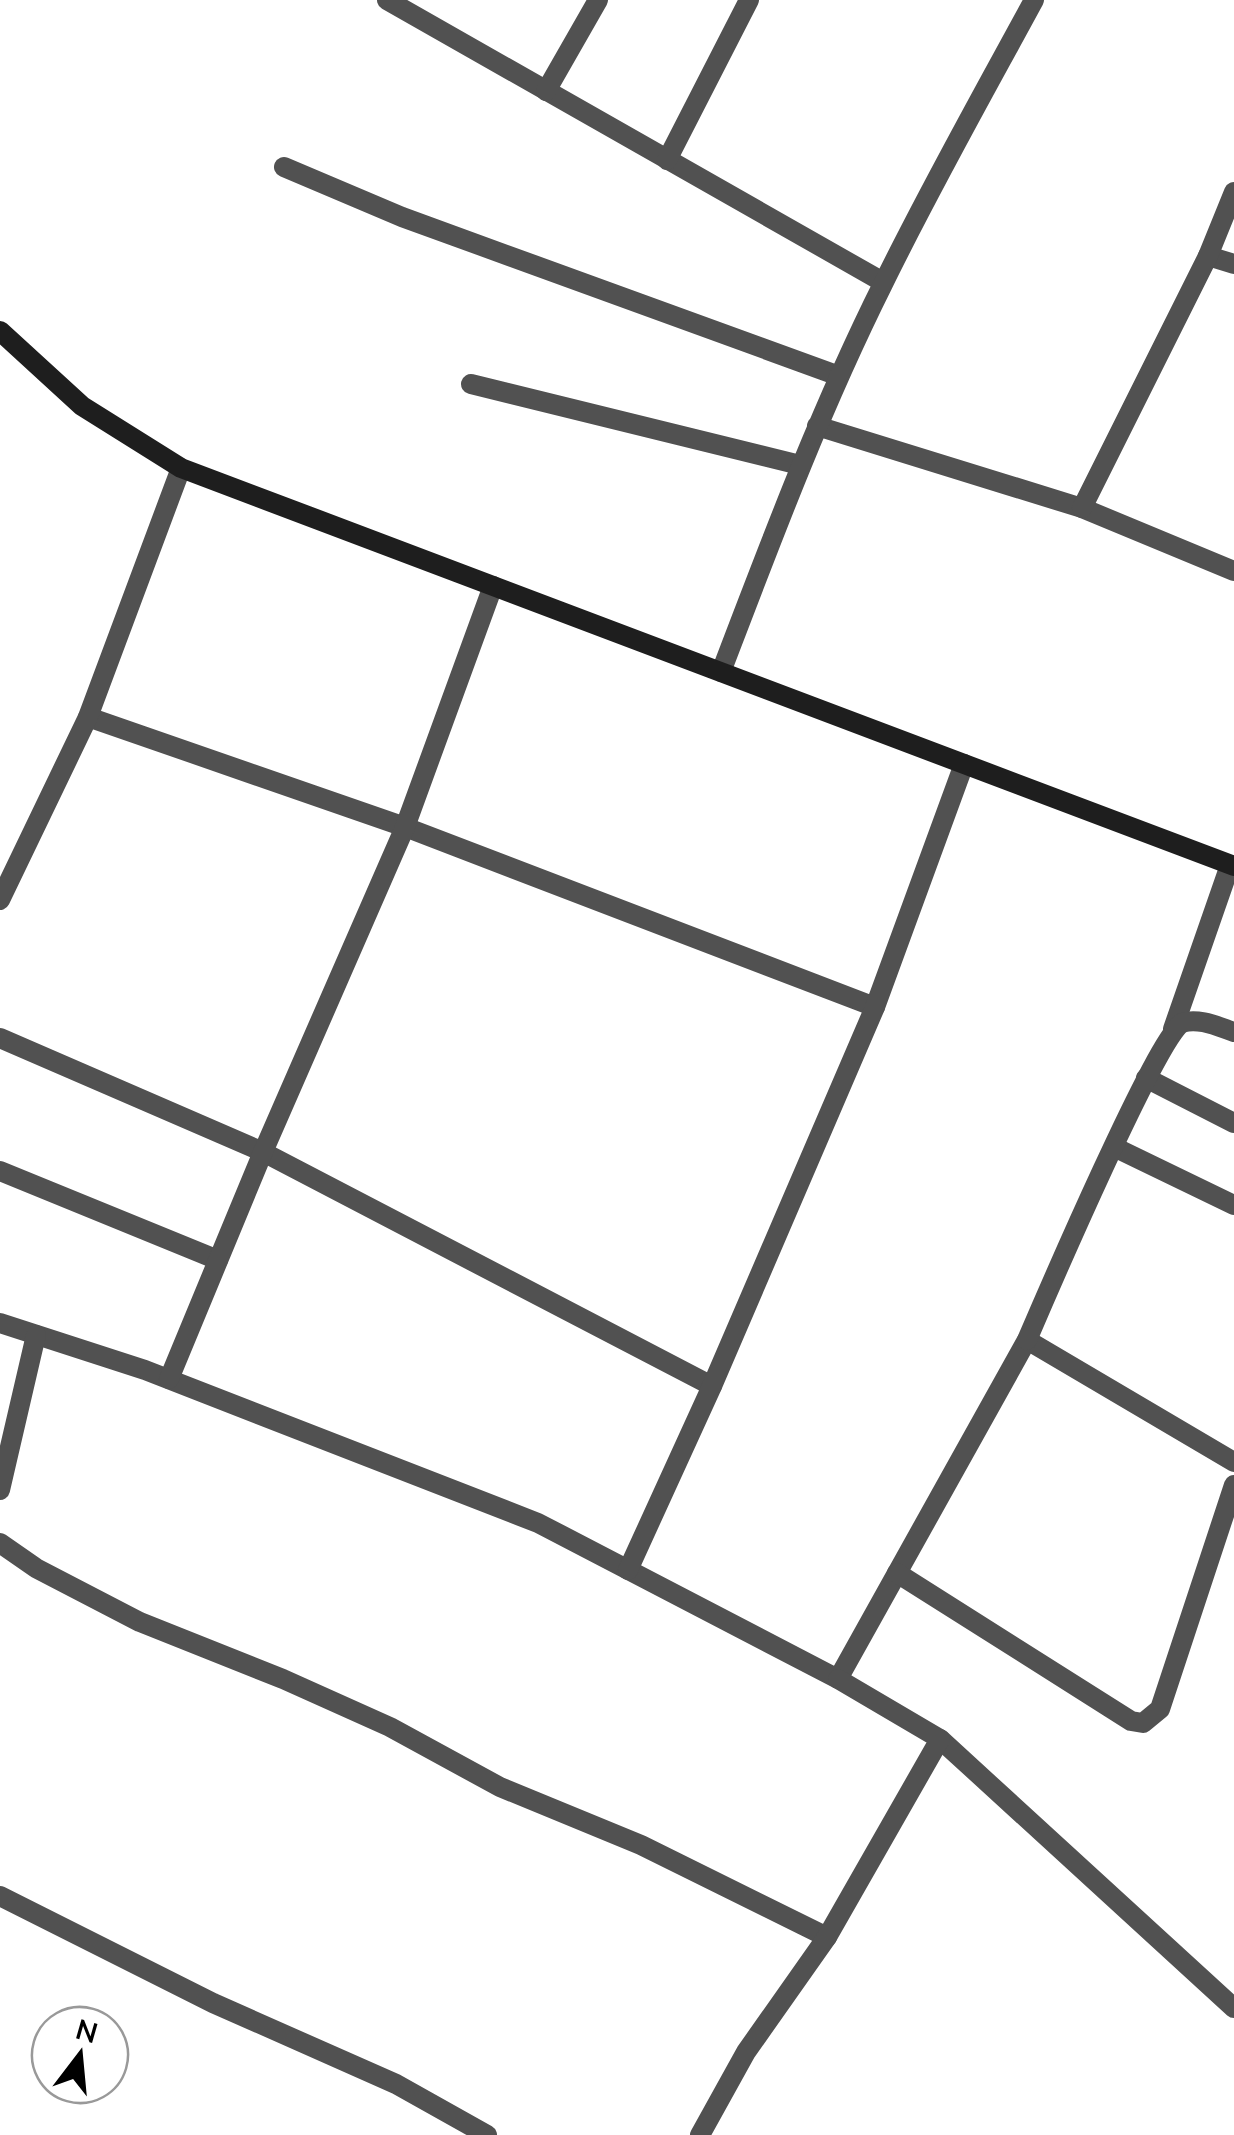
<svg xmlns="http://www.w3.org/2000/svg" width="1234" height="2135" viewBox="0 0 1234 2135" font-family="'Nunito Sans',sans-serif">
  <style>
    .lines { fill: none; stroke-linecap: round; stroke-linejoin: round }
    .street { stroke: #515151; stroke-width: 20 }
    .secondary { stroke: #1e1e1e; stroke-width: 20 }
  </style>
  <rect width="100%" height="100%" fill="#fff"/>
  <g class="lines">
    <g class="street">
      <polyline points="387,0 883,282"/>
      <polyline points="546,91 598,0"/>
      <polyline points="667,160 749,0"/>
      <polyline points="284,167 402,217 839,376"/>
      <polyline points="1208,256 1234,264"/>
      <polyline points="471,384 800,465"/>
      <polyline points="817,426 1082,508 1234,571"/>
      <polyline points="1082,508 1208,256 1234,192"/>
      <path d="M721 672C771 541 820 410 883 284 930 188 983 94 1034 0"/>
      <polyline points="88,717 405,827 875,1007"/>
      <polyline points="0,900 88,717 181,468"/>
      <polyline points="1173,1029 1230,865"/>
      <polyline points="0,1038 263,1152 712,1386"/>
      <polyline points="1146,1078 1234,1123"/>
      <polyline points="1114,1147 1234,1205"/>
      <polyline points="0,1171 218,1260"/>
      <polyline points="0,1323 145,1370 538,1523 838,1679 1027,1340 1234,1462"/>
      <path d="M1027 1340C1045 1298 1159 1033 1182 1023 1198 1017 1219 1027 1234 1032"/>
      <polyline points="169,1379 263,1152 405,827 493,586"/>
      <polyline points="0,1490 36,1335"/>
      <polyline points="0,1543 36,1568 140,1622 283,1679 390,1727 500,1787 641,1845 827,1937"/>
      <polyline points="628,1570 712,1386 875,1007 964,764"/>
      <polyline points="897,1573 1131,1721 1143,1723 1160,1709 1234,1485"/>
      <polyline points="940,1739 1234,2008"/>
      <polyline points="0,1896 213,2003 396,2084 487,2135"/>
      <polyline points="700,2135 746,2052 827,1937 940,1739 838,1679"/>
    </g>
    <polyline class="secondary" points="0,331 82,406 181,468 1234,866"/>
  </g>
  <g transform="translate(80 2055) rotate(16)"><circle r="48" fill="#ffffff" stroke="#999999" stroke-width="2.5"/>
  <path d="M0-8L18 38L0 25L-18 38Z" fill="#000000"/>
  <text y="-15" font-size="28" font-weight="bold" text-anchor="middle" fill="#000000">N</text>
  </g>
</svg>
